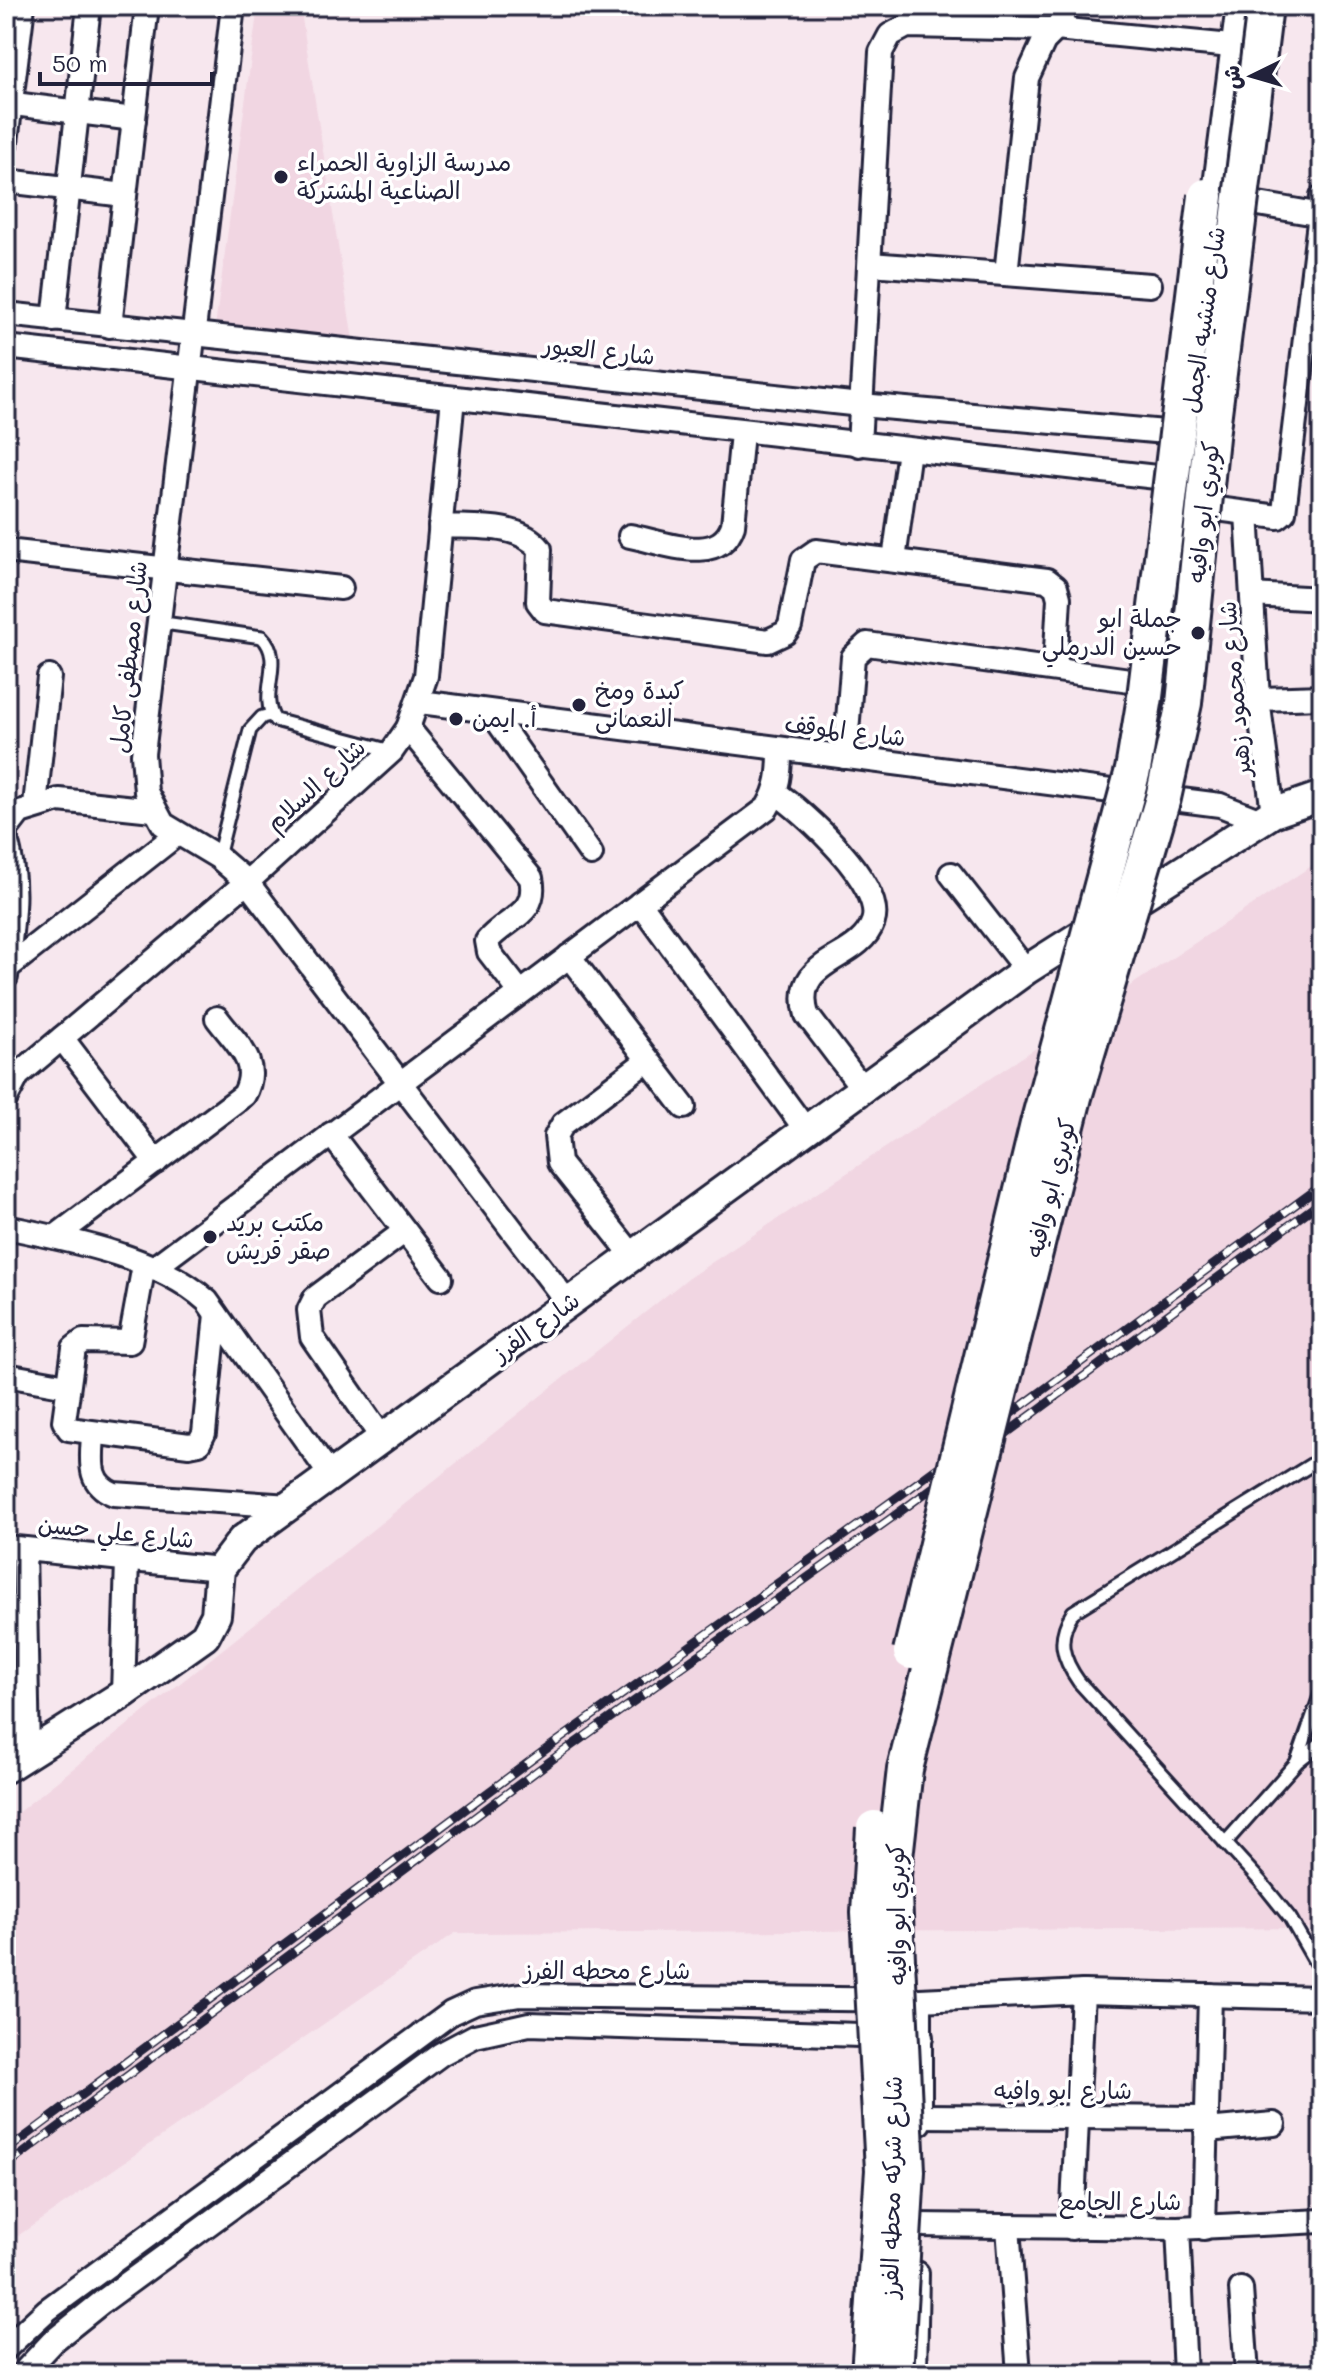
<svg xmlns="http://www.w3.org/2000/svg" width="1328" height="2380" viewBox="0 0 1328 2380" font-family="Mali,'Playpen Sans Arabic',sans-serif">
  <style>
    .built { fill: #f1d6e2 }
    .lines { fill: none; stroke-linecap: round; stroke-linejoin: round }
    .service-casing { stroke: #22223b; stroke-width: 17 }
    .minor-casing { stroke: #22223b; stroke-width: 28 }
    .tertiary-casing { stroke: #22223b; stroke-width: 34 }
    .primary-casing { stroke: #22223b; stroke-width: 40 }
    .service { stroke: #fff; stroke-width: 11 }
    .minor { stroke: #fff; stroke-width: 22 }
    .tertiary { stroke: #fff; stroke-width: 28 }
    .primary { stroke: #fff; stroke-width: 34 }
    .rail-casing { stroke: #22223b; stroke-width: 9 }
    .rail { stroke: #fff; stroke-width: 6; stroke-dasharray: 18; stroke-linecap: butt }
    .primary-bridge-casing { stroke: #22223b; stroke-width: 40; stroke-linecap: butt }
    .primary-bridge { stroke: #fff; stroke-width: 34 }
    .poi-dot { fill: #22223b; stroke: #fff; stroke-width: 3 }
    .labels { text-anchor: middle; stroke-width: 7; stroke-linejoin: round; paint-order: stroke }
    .poi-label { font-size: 24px; fill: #22223b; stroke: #fff; text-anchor: start }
    .street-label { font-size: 24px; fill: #22223b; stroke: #fff }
  </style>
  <rect width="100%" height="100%" fill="#f7e7ee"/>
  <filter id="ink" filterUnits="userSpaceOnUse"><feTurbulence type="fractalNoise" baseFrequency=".0125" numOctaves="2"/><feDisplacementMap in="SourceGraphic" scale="16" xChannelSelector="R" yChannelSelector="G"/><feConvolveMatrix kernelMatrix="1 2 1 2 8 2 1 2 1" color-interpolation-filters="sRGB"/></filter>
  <g filter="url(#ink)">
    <g class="built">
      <polygon points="258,6 300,6 356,359 212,349"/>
      <polygon points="1322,859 1322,1928 455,1933 6,2244 6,1822 687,1279"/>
    </g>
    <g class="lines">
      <g class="service-casing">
        <g id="service">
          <path d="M157 622 262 637C286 661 257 694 275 720L391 751"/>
          <polyline points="218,857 250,730 262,717 271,715"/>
          <path d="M1322 1458 1073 1612C1056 1639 1062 1658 1079 1682L1261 1882 1290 1918 1322 1974"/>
          <polyline points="1297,1761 1322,1690"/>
          <polyline points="1225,1843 1297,1762 1322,1742"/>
        </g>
      </g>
      <g class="minor-casing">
        <g id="minor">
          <polyline points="233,6 143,754 146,792 163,824 218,857 247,882 568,1303"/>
          <polyline points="6,103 134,119"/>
          <polyline points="6,142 23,6"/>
          <polyline points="6,181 125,195"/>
          <polyline points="1229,199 1322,215"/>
          <polyline points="870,264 1150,285"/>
          <polyline points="1006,274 1027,78 1044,41 1056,29 1068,6"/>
          <polyline points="6,314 861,405 1188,434"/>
          <polyline points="54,320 89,6"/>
          <polyline points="110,326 147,6"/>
          <polyline points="6,347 1183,480"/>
          <polyline points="859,445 881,52 890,35 907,26 1056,29 1221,45"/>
          <polyline points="1179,504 1278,517 1284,512 1322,197"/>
          <polyline points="1247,513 1258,699 1273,813"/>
          <path d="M440 526C472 528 519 522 540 549L538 602 545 611 768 641 785 633 790 626 803 560 816 551 1047 580 1056 587 1059 598 1055 667"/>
          <path d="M630 536C663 542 719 567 733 525L742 433"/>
          <polyline points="6,551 341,588"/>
          <polyline points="894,560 909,450"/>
          <polyline points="1252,595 1322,599"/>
          <polyline points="1258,699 1322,697"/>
          <polyline points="420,702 1220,805 1261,821"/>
          <polyline points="491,712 591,854"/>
          <path d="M408 728 531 878C539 915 506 918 487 941L489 952 520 992"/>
          <polyline points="845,757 853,657 867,644 1159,684"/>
          <path d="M776 793C803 811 886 886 873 922 859 963 790 957 807 1015L863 1089"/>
          <polyline points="35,805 49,677"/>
          <polyline points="6,830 20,812 59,800 153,810"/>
          <path d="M6 839C20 890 11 925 6 977"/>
          <polyline points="951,874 1026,970"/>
          <polyline points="640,903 806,1130"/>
          <polyline points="569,956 684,1107"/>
          <polyline points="7,968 176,835"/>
          <polyline points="62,1038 156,1162"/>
          <polyline points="6,1098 18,1075 247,882 392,751 408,728 426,676 453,398"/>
          <polyline points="331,1134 441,1278"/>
          <path d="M6 1227C70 1240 159 1257 207 1301L331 1476"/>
          <path d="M55 1237 244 1095C262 1062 236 1044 217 1018"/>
          <polyline points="633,1256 559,1163 556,1136 563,1124 648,1060"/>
          <polyline points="144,1265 130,1342 83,1341 74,1348 64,1421 69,1429 189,1445 199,1443 204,1433 216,1314"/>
          <path d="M155 1267 767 808C779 788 780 772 780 749"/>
          <polyline points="6,1375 67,1386"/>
          <path d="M93 1434C92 1459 86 1483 114 1494L290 1506"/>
          <polyline points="382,1438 312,1337 309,1310 315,1298 405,1231"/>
          <polyline points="6,1547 220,1569"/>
          <polyline points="24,1549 28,1753"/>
          <polyline points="123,1694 127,1560"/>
          <polyline points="920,2000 920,2123"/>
          <polyline points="920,2116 1206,2118"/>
          <polyline points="1206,2130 1274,2124"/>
          <polyline points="917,2225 1178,2228 1322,2221"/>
          <polyline points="1008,2227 1019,2374"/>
          <polyline points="1072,2228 1083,1992"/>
          <polyline points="1178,2228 1185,2374"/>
          <polyline points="1204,2228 1210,1995"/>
          <polyline points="1241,2289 1247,2374"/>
          <polyline points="6,2348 47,2310 451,2013 475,2002 520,1995 920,2000 1083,1992 1322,1998"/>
          <polyline points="22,2374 52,2342 102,2302 441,2054 475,2036 529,2024 921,2037"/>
          <polyline points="915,2374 917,2273"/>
        </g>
      </g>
      <g class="tertiary-casing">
        <polyline id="tertiary" points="6,1768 123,1694 205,1636 216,1615 220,1569 242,1540 1026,970 1273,813 1322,796"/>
      </g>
      <g class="primary-casing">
        <g id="primary">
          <polyline points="1215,232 1244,6"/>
          <polyline points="1117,900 1144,788"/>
        </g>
      </g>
      <use href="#service" class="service"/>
      <use href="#minor" class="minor"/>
      <use href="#tertiary" class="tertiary"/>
      <use href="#primary" class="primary"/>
      <g class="rail-casing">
        <g id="rail">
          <polyline points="6,2151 545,1750 906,1491 1322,1185"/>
          <polyline points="6,2166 557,1756 890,1519 1322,1201"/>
        </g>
      </g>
      <use href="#rail" class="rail"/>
      <g class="primary-bridge-casing">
        <g id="primary-bridge">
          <polyline points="911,1652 1038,1124 1133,770 1145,697 1206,196"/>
          <polyline points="869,2374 883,2170 869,1913 874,1828"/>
          <polyline points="895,2374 907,2171 893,1875 905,1769 1074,1097 1163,798 1184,703 1211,437 1265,6"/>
        </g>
      </g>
      <use href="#primary-bridge" class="primary-bridge"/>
    </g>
  </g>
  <g class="poi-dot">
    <circle cx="281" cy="177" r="8"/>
    <circle cx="1198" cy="633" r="8"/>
    <circle cx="579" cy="705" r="8"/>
    <circle cx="456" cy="719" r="8"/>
    <circle cx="210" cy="1237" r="8"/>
  </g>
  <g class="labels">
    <g class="poi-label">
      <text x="297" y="171">مدرسة الزاوية الحمراء<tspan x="297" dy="28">الصناعية المشتركة</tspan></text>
      <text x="1182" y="627" text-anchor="end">جملة ابو<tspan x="1182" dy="28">حسين الدرملي</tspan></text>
      <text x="595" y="699">كبدة ومخ<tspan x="595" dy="28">النعمانى</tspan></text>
      <text x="472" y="727">أ. ايمن</text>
      <text x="226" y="1231">مكتب بريد<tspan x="226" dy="28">صقر قريش</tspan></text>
    </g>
    <g class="street-label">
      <text transform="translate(1204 320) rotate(-82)" y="8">شارع منشيه الجمل</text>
      <text transform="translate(599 351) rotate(6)" y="8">شارع العبور</text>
      <text transform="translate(1204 512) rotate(-84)" y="8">كوبري ابو وافيه</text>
      <text transform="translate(129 657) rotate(-84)" y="8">شارع مصطفى كامل</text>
      <text transform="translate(1235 689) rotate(-95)" y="8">شارع محمود زهير</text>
      <text transform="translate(845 731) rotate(7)" y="8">شارع الموقف</text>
      <text transform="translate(316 785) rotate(-42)" y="8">شارع السلام</text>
      <text transform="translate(1051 1188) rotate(-76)" y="8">كوبري ابو وافيه</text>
      <text transform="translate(536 1327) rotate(-36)" y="8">شارع الفرز</text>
      <text transform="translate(116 1532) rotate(6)" y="8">شارع علي حسن</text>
      <text transform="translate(897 1914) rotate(-91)" y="8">كوبري ابو وافيه</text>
      <text x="607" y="1979">شارع محطه الفرز</text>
      <text x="1063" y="2099">شارع ابو وافيه</text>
      <text transform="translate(892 2187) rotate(-89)" y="8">شارع شركه محطه الفرز</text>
      <text x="1120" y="2210">شارع الجامع</text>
    </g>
  </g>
  <rect width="1328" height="2380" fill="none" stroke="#fff" stroke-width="32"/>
  <rect x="16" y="16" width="1296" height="2348" fill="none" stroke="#22223b" stroke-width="3" filter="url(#ink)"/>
  <g transform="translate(1252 76) rotate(265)" stroke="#ffffff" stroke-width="6" paint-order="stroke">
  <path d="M0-6L14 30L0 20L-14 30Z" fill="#22223b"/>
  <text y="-12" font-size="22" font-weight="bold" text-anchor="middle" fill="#22223b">ش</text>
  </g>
  <path d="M40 72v12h172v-12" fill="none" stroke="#22223b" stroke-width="4"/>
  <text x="52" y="72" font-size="24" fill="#22223b" stroke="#ffffff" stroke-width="6" paint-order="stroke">50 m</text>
</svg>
